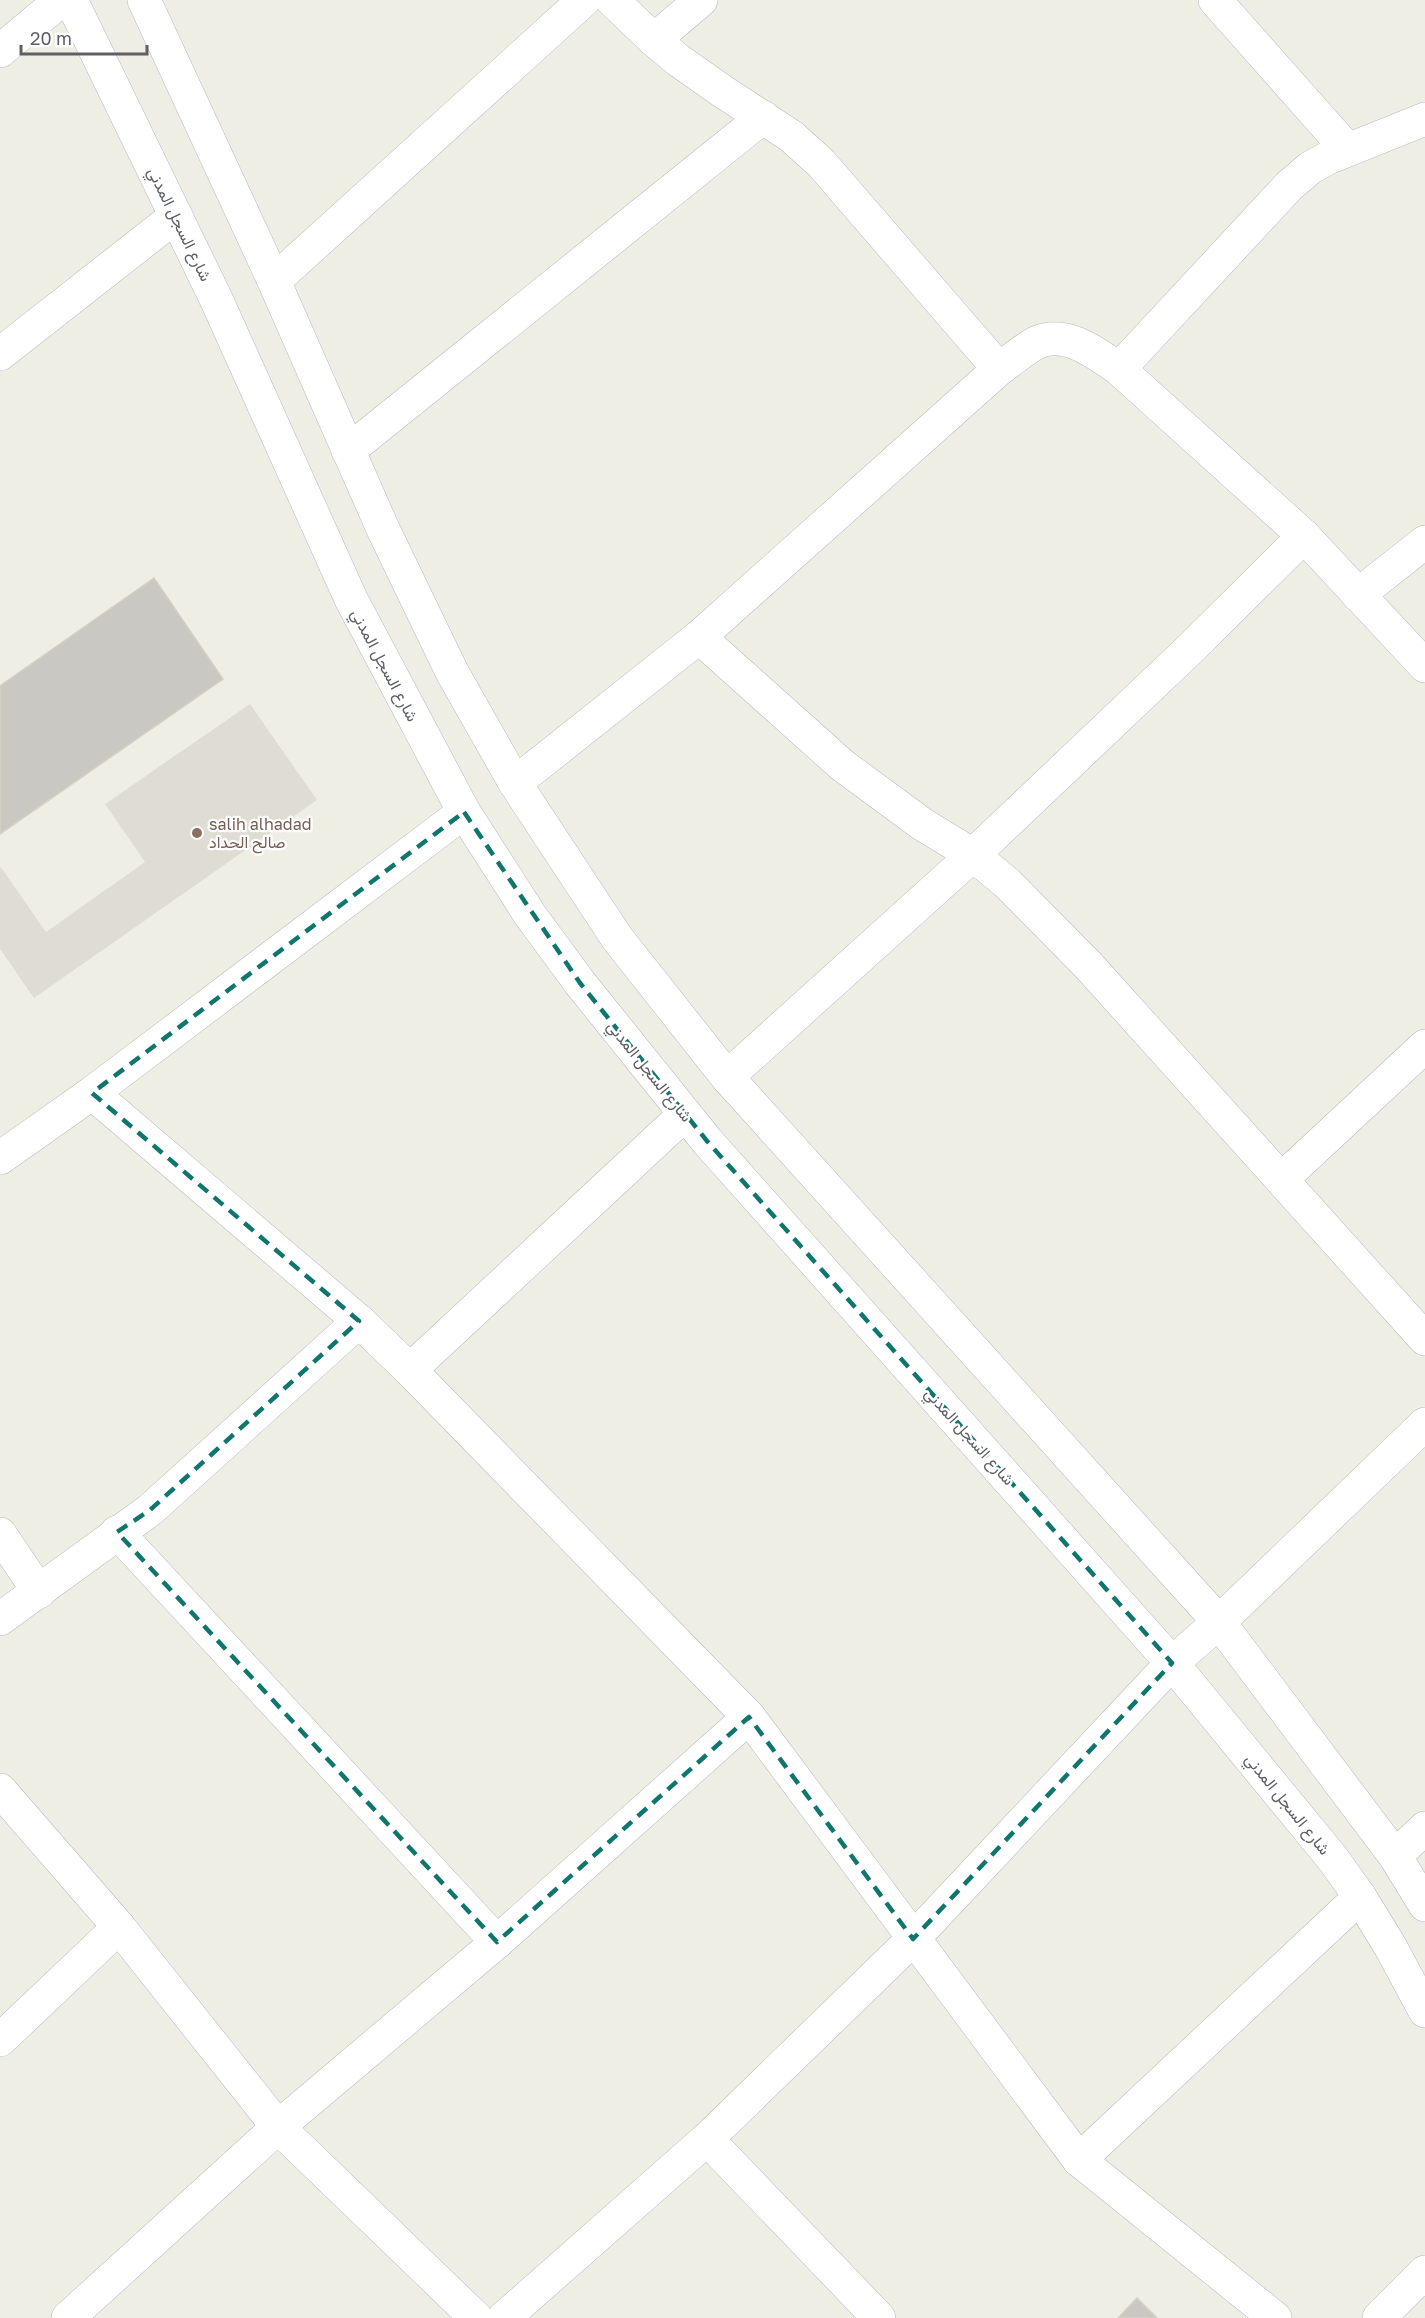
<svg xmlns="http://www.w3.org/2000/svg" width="1425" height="2318" viewBox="0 0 1425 2318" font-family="'Golos Text',Vazirmatn,sans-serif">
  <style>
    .education { fill: #dfddd3 }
    .building { fill: #cac8c2; stroke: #d4d0c4; stroke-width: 1.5 }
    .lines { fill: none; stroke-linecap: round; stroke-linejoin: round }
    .minor-casing { stroke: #b8babf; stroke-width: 34 }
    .minor { stroke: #fff; stroke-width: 33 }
    .marked { fill: none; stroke: #0f766e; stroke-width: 4.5; stroke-dasharray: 12 8; stroke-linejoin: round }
    .education-dot { fill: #8d6e63; stroke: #fff; stroke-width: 2 }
    .labels { text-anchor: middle; stroke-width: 4.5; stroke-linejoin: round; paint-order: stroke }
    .street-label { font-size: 16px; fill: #5d6065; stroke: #fff }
    .education-label { font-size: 16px; fill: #785e54; stroke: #fff; text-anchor: start }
  </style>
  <rect width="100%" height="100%" fill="#efeee5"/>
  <polygon class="education" points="250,704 317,800 34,998 0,949 0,866 46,932 145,862 105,804"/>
  <g class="building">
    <polygon points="154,578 223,679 0,834 0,686"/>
    <polygon points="1137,2298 1157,2318 1118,2318"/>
  </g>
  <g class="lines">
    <g class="minor-casing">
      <g id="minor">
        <polyline points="71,0 217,301 351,599 464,812 530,915 580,983 707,1141 1172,1663 1333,1859 1360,1897 1390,1946 1425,2011"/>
        <polyline points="144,0 274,281 383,529 452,672 515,783 617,938 727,1077 1219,1622 1395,1856 1425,1905"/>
        <polyline points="612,0 654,40 678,60 722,91 791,136 821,163 999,369"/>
        <polyline points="1215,0 1347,149"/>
        <polyline points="654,40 701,0"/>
        <polyline points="0,51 61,0"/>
        <polyline points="274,281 584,0"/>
        <polyline points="0,354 176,216"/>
        <polyline points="1119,369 1289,186 1310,168 1328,158 1425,119"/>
        <polyline points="348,451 763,117"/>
        <polyline points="1358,595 1425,542"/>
        <polyline points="699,637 842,765 922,824 973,855 1007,883 1088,965 1425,1339"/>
        <path d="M515 783 699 637 999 369C1011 361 1025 348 1038 342 1067 330 1097 354 1119 369L1304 536 1425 666"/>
        <polyline points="727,1077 973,855 1189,650 1304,536"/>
        <polyline points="92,1093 359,1321 410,1370 749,1717 1079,2160 1275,2318"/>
        <polyline points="0,1158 92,1093 464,812"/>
        <polyline points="1282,1179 1425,1046"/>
        <polyline points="410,1370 684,1115"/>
        <polyline points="117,1532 497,1942"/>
        <polyline points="0,1534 39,1592"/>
        <polyline points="0,1619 150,1510 359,1321"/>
        <polyline points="0,1790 119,1927 278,2127 476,2318"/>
        <polyline points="1395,1856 1425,1828"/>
        <polyline points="0,2040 119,1927"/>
        <polyline points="707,2139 879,2318"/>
        <polyline points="1079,2160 1360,1897"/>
        <polyline points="68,2318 278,2127 497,1942 749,1717"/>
        <polyline points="504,2318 707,2139 913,1939 1172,1663 1219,1622 1425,1424"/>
        <polyline points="1379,2318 1425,2272"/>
      </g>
    </g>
    <use href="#minor" class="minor"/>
  </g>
  <path class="marked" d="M464 812 580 983 707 1141 1172 1663 913 1939 749 1717 497 1942 117 1532 150 1510 359 1321 92 1093Z"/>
  <circle class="education-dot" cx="197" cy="833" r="6"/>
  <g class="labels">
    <g class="street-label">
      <text transform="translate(180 224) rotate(64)" y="6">شارع السجل المدني</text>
      <text transform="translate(385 665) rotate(62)" y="6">شارع السجل المدني</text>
      <text transform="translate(650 1071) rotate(51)" y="6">شارع السجل المدني</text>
      <text transform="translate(970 1436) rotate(48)" y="6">شارع السجل المدني</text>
      <text transform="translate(1288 1804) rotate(51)" y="6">شارع السجل المدني</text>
    </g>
    <g class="education-label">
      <text x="209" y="830">salih alhadad<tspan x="209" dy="18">صالح الحداد</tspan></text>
    </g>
  </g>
  <path d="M21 45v9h126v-9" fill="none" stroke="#5d6065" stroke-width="3"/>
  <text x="30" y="45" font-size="18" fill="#5d6065" stroke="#ffffff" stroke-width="4.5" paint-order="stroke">20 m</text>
</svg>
